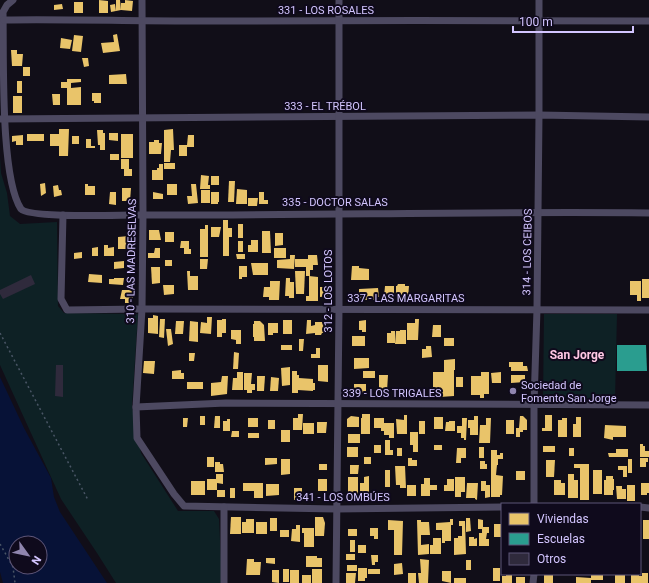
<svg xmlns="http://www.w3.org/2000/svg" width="649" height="583" viewBox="0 0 649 583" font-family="Roboto,sans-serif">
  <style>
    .green { fill: #0e2125 }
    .water { fill: #071237; fill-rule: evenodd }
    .homes { fill: #e9c46a }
    .schools { fill: #2a9d8f }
    .building { fill: #2f2a3c }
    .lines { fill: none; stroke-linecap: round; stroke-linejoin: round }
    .path { stroke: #4a5666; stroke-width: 1.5; stroke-dasharray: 2 3; stroke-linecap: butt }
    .minor { stroke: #4d4961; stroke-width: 7 }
    .poi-dot { fill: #8f85ae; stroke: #0f0a1c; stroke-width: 1.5 }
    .labels { text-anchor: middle; stroke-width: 4; stroke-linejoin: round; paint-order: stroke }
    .street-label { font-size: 11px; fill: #d3c5ff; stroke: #0f0a1c }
    .poi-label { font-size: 11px; fill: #d3c5ff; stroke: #0f0a1c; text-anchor: start }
    .neighbourhood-label { font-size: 12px; font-weight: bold; fill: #ffc7e4; stroke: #0f0a1c }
  </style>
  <rect width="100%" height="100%" fill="#110e18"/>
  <g class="green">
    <polygon points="0,157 1,173 7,193 10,216 20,224 57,222 58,306 64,313 138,314 132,406 141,453 178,511 214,511 219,519 222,583 116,583 97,553 61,499 0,365"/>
    <polygon points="544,314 617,314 615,400 543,399"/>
  </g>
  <path class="water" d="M0 377 24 428 51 478 54 497 60 512 107 583H3L0 572ZM16 543H40V567H16Z"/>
  <g class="homes">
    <polygon points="99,0 108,1 108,13 99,13"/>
    <polygon points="116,0 120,0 121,10 111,12 110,5 115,4 116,11"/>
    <polygon points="125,0 133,1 132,11 121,10 121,3 125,3"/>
    <rect x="74" y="2" width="9" height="11"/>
    <polygon points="62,4 63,9 54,10 54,5"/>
    <polygon points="117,34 120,51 103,53 101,43 114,42 113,35"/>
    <polygon points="74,35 83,36 81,52 72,51"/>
    <polygon points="61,38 72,40 70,49 60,48"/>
    <polygon points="11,50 17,50 17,54 23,54 22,66 12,66"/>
    <polygon points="82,58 88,58 89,66 84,67"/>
    <rect x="23" y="67" width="7" height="9"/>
    <polygon points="126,74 127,84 109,84 109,75"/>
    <polygon points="67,79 81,79 81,82 71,83 71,88 81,87 81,105 67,105 67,88 61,88 61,82 67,82"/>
    <rect x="17" y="81" width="5" height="12"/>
    <polygon points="92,93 101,93 101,103 94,103 94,101 92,101"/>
    <polygon points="52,94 60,94 60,105 53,105"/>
    <rect x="13" y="96" width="9" height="17"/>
    <polygon points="59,129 69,129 68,156 59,156 59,146 50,146 50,134 59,134"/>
    <polygon points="173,129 174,150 171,150 170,162 164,162 164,130"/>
    <polygon points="97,130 103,130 103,133 105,133 105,150 100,150 100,145 98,145"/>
    <polygon points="109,133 118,133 118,141 109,140"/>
    <rect x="27" y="134" width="17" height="7"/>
    <rect x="121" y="134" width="12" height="24"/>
    <polygon points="23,135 23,145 16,145 16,141 12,142 12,136"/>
    <polygon points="188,135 194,135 194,147 187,147 187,156 179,156 179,145 187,145"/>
    <rect x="72" y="136" width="7" height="8"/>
    <polygon points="86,139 91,139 91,146 95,146 95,148 86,148"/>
    <polygon points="154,140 159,140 159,143 162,143 161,154 149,154 149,142 154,142"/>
    <rect x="110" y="154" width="9" height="6"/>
    <polygon points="121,159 129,159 129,169 132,169 132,176 124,176 124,169 121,169"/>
    <rect x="164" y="163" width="11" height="6"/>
    <polygon points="159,164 163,164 163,180 152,180 152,170 157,170 157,168 159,168"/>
    <polygon points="201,175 209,176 208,185 210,185 210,189 200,189"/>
    <rect x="211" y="176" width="8" height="9"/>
    <polygon points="229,181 235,181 234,202 228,202"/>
    <polygon points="45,183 46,193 41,196 40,184"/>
    <polygon points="85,184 88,184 88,186 95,186 95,195 85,195"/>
    <rect x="167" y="184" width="10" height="11"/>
    <polygon points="191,184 196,184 198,203 188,204 187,196 192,196"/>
    <polygon points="58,185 59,190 61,190 62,195 54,197 53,186"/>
    <polygon points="122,188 131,188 130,201 122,201"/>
    <polygon points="237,189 247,190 247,204 236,204"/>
    <rect x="201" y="190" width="9" height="13"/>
    <polygon points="110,192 116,192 116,205 109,204"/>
    <polygon points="153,192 163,194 163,199 153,199"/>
    <polygon points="211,192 219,192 219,202 218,202 218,204 211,204"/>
    <polygon points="259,192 264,192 264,200 268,200 268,204 259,204"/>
    <polygon points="248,198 258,198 257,206 248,206"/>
    <polygon points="223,220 228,220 228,228 232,228 232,237 229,237 229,256 223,256"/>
    <rect x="238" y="224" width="5" height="14"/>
    <polygon points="205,225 208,225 208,257 200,257 200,229 205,229"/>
    <polygon points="211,227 221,227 219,237 211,237"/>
    <polygon points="149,230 159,230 161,240 149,240"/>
    <polygon points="262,231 270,231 271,253 262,253"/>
    <rect x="165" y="232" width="9" height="10"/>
    <polygon points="275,233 283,233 283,245 275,246"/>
    <polygon points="129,236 129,249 118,249 118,237"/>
    <polygon points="251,240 258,240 258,252 248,252 248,245 251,245"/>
    <polygon points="181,241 189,241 189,249 191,249 191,254 184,254 184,248 180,248"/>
    <rect x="238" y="241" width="5" height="11"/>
    <polygon points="104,245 108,245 108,248 114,247 114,256 104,256"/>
    <polygon points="98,247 98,256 92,256 92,248"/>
    <polygon points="155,248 160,248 160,258 148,258 148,253 154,253"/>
    <rect x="274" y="248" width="12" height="10"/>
    <polygon points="82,252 82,258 74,259 74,253"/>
    <polygon points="236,254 245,254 245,259 237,259"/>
    <polygon points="290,255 295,255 294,269 277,268 277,260 290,259"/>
    <polygon points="308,255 317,255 318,265 313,265 313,270 310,270 310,276 306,276 306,267 295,267 295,259 308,259"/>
    <polygon points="200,259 208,259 207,269 200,269"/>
    <rect x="165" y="260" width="7" height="6"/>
    <polygon points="124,261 124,268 114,269 114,262"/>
    <polygon points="251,263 268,263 268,275 253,275"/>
    <polygon points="239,266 247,266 247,277 242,277 242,279 239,279"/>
    <polygon points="352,266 359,266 359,268 369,269 369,280 351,280"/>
    <polygon points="151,267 160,267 160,283 152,284"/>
    <polygon points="187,271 190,271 190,276 198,276 198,290 188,290"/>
    <polygon points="295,271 305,271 304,294 296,294"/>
    <polygon points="89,274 102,275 102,283 88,282"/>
    <polygon points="309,276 318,277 318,301 306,301 306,296 309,296"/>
    <polygon points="114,278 124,278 123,285 109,284 109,279 114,279"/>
    <polygon points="286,278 290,278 290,282 294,282 294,298 289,298 289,296 285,296"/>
    <rect x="642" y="279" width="7" height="19"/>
    <polygon points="270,281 280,281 279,300 269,300 269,297 263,297 264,287 270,287"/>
    <polygon points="630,281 641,281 641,301 637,301 637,295 630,295"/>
    <polygon points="398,284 405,284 405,286 409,286 408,298 399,298 399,295 396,295 396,286 397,286"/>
    <polygon points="163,285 174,285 174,294 164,295"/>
    <polygon points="385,286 394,286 394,297 384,297"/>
    <polygon points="320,287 328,287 328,296 320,297"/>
    <polygon points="378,288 379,297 377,297 377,300 351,300 348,297 348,296 359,296 359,289"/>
    <polygon points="122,290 133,290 133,299 130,299 130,303 125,303 125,299 120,299"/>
    <polygon points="153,315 158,316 158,334 148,333 148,318 153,318"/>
    <polygon points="207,317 212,317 211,334 200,333 201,322 207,323"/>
    <polygon points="160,319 165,319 164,338 159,337"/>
    <polygon points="222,319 226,319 226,333 222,333 222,337 217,337 217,320 222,320"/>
    <polygon points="415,319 419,319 418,340 407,340 407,323 415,323"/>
    <rect x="283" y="320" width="9" height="14"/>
    <polygon points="307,320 311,320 311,326 315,325 315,322 324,322 324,320 328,320 327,333 322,333 321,335 315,335 315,333 306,334"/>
    <polygon points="366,320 366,332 362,332 362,330 359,330 359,321"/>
    <polygon points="176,321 184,321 183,334 175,334"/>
    <polygon points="190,321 198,322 198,342 189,341"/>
    <polygon points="254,321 260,321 264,325 265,341 254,341 254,337 253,337 253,324 254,324"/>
    <polygon points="268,323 278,323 278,333 273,333 273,335 268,335"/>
    <polygon points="433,325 441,325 441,337 432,337"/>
    <polygon points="166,329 171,329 173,344 168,346"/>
    <polygon points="231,330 241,330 241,344 236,344 236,340 231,339"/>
    <polygon points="400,330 406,330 406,344 395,344 396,331 400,331"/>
    <polygon points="391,331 395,331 395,343 387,343 387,333 391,333"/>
    <rect x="352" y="336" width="13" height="10"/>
    <rect x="444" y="338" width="10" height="8"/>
    <polygon points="299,339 304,339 303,351 299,351"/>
    <rect x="281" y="345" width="11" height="5"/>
    <polygon points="426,346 431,346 432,357 422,358 422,349 426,349"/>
    <polygon points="316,348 320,348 320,358 311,358 311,354 316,354"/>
    <polygon points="234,352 239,353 238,369 233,369"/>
    <polygon points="189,353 195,353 194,361 189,361"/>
    <polygon points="354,358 369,358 369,368 354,369"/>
    <polygon points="455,359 455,370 454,370 454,396 440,397 439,391 433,392 433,372 444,372 444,360"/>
    <polygon points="144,361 155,361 154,374 143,373"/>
    <polygon points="509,362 523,362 523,366 527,366 528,371 511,371 511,367 509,367"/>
    <polygon points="318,365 328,365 328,382 318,381"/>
    <polygon points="290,367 290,385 282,386 281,368"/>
    <polygon points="181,370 181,373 184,373 184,379 172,379 172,371"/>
    <polygon points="292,371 297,371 297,375 299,375 299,378 313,379 313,383 315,383 315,390 313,390 313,391 298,390 298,393 292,393"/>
    <rect x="363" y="371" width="12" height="7"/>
    <polygon points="237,372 243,372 243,390 232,390 233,378 237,378"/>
    <polygon points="481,372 489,372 489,394 484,394 484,398 480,398 480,395 471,395 471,376 481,376"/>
    <polygon points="501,372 501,383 492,383 491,373"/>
    <polygon points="244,373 252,373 251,384 255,384 255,390 252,390 252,393 247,393 247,390 244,390"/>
    <polygon points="379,375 388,375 387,391 379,391"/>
    <polygon points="511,375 525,375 525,382 511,383"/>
    <polygon points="222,376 228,376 227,394 211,396 211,383 221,382"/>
    <polygon points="257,376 265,376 264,391 257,391"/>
    <polygon points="271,377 279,378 278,391 270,391"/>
    <rect x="456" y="377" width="7" height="10"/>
    <rect x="187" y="382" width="16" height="7"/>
    <rect x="354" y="384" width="12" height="10"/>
    <polygon points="298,414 303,414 302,430 293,430 293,418 298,418"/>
    <polygon points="362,414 370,414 370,434 361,434 361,418 362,418"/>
    <polygon points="404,415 407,415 407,434 397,434 396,419 404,420"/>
    <polygon points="545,415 552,415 552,431 542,431 542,428 545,428"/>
    <rect x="200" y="416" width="5" height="9"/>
    <polygon points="215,416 220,416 220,428 214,428"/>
    <polygon points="351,416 359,417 359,427 347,427 347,419"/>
    <polygon points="474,416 478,416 478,435 470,435 470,428 468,428 468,420 474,420"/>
    <polygon points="520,416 523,416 527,420 527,430 523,430 523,432 520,432 520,437 516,437 516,428 519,428"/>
    <rect x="434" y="417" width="9" height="12"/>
    <polygon points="576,417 581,417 581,437 573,437 573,424 576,424"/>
    <polygon points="183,418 188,418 187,427 183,427"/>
    <rect x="248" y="418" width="10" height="9"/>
    <polygon points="374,418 384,418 384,423 394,423 394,438 389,438 389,435 384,435 384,431 381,431 381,428 374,428"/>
    <polygon points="462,418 467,418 466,440 464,440 464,438 461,438 461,433 457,433 457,426 462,426"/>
    <polygon points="486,418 491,418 490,443 479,443 480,425 486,425"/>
    <polygon points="562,418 567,418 567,437 558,437 558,420 562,420"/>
    <polygon points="227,419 230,419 230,431 223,431 223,421 227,421"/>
    <rect x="268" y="420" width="7" height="9"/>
    <rect x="506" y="420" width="8" height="14"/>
    <rect x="419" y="421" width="6" height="13"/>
    <polygon points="449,421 455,421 455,431 445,431 446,422 449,422"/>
    <polygon points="317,422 327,422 326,433 317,433"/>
    <rect x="303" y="423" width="11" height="11"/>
    <polygon points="605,425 626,426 626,437 613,437 613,440 604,438"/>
    <rect x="281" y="430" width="9" height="12"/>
    <polygon points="232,431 239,431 239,437 231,437"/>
    <polygon points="410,432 418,432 418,452 413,452 413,445 410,445"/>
    <rect x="248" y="433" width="11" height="5"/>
    <rect x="348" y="434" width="12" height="9"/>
    <polygon points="385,440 390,440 390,450 393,450 393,455 385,455"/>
    <polygon points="640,444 643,444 643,446 645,446 645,451 649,451 649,457 640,457"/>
    <rect x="374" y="445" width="7" height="8"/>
    <rect x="434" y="445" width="8" height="5"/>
    <rect x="543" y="446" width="12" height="6"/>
    <rect x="347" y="447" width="11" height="10"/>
    <rect x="479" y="447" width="5" height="11"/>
    <rect x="397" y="448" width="5" height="8"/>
    <polygon points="457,448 466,448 466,458 461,458 461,463 456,463"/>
    <rect x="569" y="448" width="5" height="8"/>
    <polygon points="616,449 628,449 628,457 609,457 608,453 616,453"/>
    <polygon points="491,450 497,450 497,455 500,455 500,453 503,453 503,459 498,459 498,465 497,465 496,475 503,476 502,495 500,495 500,497 491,497"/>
    <rect x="207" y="457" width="7" height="10"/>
    <rect x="364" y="457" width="7" height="7"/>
    <polygon points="265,458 277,458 277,464 265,465"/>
    <polygon points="408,458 412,458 412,460 417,460 417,466 408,466"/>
    <polygon points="640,458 648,458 648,462 646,462 646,467 640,467"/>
    <polygon points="281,459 290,459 290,474 281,475"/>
    <rect x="628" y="459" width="4" height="14"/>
    <polygon points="546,460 555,460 554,477 546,477"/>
    <polygon points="480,461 485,461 485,464 487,464 487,469 480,469"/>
    <polygon points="215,462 220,462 220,464 223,464 224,472 215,472"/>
    <rect x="319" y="464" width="8" height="6"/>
    <polygon points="574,464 589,464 589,500 580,500 580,468 574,468"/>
    <polygon points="350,465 359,465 358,474 350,474"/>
    <polygon points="395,466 405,466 406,488 400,488 400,485 396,485"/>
    <polygon points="618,466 627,466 627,477 623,477 623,470 618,470"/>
    <rect x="385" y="470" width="5" height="17"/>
    <rect x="593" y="470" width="9" height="24"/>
    <rect x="516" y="471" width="9" height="9"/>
    <polygon points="216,474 223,474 223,484 217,483 217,490 207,490 207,479 216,479"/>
    <polygon points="568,474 574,474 574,480 578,480 578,498 568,498"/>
    <polygon points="369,476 369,496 360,496 360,483 364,483 364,477"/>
    <polygon points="606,476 613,476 613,479 614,479 614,490 613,490 613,495 604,495 604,480 606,480"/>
    <polygon points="348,477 358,477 358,499 353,499 353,497 348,496"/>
    <polygon points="455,477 465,477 465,492 461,492 461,497 455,497"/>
    <polygon points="424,478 430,478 430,485 437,485 437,490 430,490 430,496 421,496 421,484 424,484"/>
    <rect x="318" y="479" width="9" height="12"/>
    <polygon points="447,479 454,479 454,491 444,491 444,485 447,485"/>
    <polygon points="554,480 561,480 561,483 565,483 565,495 554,495"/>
    <rect x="191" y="481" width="14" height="14"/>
    <polygon points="481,481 486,481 486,485 490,485 490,497 485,498 485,491 481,491"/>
    <polygon points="243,483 263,483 263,498 254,498 254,491 243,491"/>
    <polygon points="467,483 478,483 477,500 475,499 475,498 466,498"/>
    <polygon points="641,483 649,483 649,493 647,493 647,495 641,495"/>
    <polygon points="266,484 279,484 279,495 266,496"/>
    <rect x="407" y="485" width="9" height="11"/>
    <rect x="627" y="485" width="8" height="16"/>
    <polygon points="616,486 622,486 622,489 626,489 626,499 617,499"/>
    <rect x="230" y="488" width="5" height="10"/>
    <polygon points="294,488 302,488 302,499 294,500"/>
    <rect x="217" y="490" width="8" height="7"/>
    <polygon points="231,517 241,517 241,534 230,534"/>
    <polygon points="315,517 323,517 325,523 324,536 315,536"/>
    <rect x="270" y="518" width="7" height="13"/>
    <polygon points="466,518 470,518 471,531 466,532"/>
    <polygon points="246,519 254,519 254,533 242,533 242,522 246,522"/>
    <polygon points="450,519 453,519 453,525 451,525 451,541 445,541 445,543 442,543 442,530 436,530 436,523 450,522"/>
    <polygon points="478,519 483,520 483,527 489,527 489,533 487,533 486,539 489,539 489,546 479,546 479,533 482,533 482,529 478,529"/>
    <polygon points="388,520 403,521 402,555 394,555 394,530 388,530"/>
    <polygon points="417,520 421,520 421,522 429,522 430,535 421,535 421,545 429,544 429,554 418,555"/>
    <rect x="643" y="520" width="6" height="19"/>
    <polygon points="459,521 465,521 466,554 454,555 454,538 458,538 458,536 462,536 462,526 459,526"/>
    <rect x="256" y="522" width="11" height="12"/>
    <rect x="494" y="524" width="8" height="13"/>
    <polygon points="296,525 300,525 300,542 291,541 292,529 296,529"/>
    <polygon points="302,528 314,528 314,547 304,547 304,533 302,533"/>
    <polygon points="370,528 378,528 378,539 374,539 374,536 370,536"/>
    <rect x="348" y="529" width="9" height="7"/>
    <rect x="280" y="530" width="9" height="7"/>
    <polygon points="469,537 474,537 474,539 477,538 477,546 469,546"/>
    <polygon points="433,538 441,538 441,554 430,554 430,545 433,545"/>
    <rect x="350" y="540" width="5" height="12"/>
    <rect x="358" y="545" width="8" height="8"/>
    <rect x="346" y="554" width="9" height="6"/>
    <polygon points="371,555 378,555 378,562 375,562 375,565 372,565"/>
    <polygon points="306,556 317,556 317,558 322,558 322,567 306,567"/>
    <polygon points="266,558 275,558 275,564 266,563"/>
    <polygon points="247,559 254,559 254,562 261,562 260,575 246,575"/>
    <polygon points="420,559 429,560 428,583 419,583 418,573 421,573"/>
    <rect x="466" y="560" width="5" height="10"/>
    <polygon points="402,563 403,574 394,575 394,564"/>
    <rect x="347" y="565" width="10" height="6"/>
    <polygon points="358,568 367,568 367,578 365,578 365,581 358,581"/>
    <rect x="493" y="568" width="7" height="13"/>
    <rect x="283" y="569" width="6" height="13"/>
    <rect x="312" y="569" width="10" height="14"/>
    <rect x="368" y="569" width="12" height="5"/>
    <polygon points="272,570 279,570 279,583 272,582"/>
    <rect x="290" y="570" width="9" height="13"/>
    <polygon points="442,571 451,571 451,583 442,581"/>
    <polygon points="346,573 356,573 355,583 346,583"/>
    <rect x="408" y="573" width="8" height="10"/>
    <polygon points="642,573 648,573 648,583 631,583 631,574 639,574 639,576 642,576"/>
    <polygon points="506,574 512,574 512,583 502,583 502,576 506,576"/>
    <rect x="544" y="574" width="9" height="9"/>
    <polygon points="591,574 603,574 603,580 591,580 591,583 576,583 576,577 591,578"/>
    <rect x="615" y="574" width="10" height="9"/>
    <rect x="302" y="575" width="9" height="8"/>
    <rect x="516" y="577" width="9" height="6"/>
    <rect x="454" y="578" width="12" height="5"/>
  </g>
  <polygon class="schools" points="617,345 646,345 647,371 617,371"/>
  <g class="building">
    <polygon points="31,275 35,284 3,299 0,294 0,290"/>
    <polygon points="56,365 63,365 63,397 55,396"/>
  </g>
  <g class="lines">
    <g class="path">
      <polyline points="0,333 88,500"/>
      <polyline points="0,544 13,567 15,583"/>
    </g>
    <g class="minor">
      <path d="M13 0 7 5 3 12C4 57 0 177 21 209 29 218 115 215 132 215 304 216 477 211 649 213"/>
      <polyline points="142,0 143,215 142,309 136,407 137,438 174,494 184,506 336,509 502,507"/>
      <path d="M4 20C63 19 123 21 182 21 338 21 493 20 649 21"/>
      <polyline points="1,119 539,115 649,117"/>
      <polyline points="63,215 61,299 67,310 142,309 649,310"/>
      <polyline points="136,407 226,403 649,405"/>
      <polyline points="534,504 534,404 537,309 539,115 539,0"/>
      <polyline points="640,507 649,508"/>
      <polyline points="224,583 224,507"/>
      <polyline points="336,583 339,309 339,0"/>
      <polyline points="533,583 534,574"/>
    </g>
  </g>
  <circle class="poi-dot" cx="513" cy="391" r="4"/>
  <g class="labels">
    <g class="street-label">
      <text x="326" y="14">331 - LOS ROSALES</text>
      <text x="325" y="110">333 - EL TRÉBOL</text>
      <text x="335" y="206">335 - DOCTOR SALAS</text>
      <text transform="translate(527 252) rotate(-89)" y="4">314 - LOS CEIBOS</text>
      <text transform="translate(131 261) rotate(-89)" y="4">310 - LAS MADRESELVAS</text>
      <text transform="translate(328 291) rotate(-90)" y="4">312 - LOS LOTOS</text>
      <text x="406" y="302">337 - LAS MARGARITAS</text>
      <text x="392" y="397">339 - LOS TRIGALES</text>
      <text x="343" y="501">341 - LOS OMBÚES</text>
    </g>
    <g class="poi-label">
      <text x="521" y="389">Sociedad de<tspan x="521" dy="13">Fomento San Jorge</tspan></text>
    </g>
    <g class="neighbourhood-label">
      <text x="577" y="359">San Jorge</text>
    </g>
  </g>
  <rect x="501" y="503" width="140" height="72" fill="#0f0a1c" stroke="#5d5577"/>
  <rect x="509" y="513" width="20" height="12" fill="#e9c46a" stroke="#5d5577"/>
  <text x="537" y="523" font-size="12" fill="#d3c5ff">Viviendas</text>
  <rect x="509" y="533" width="20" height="12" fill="#2a9d8f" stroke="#5d5577"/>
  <text x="537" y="543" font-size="12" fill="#d3c5ff">Escuelas</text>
  <rect x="509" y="553" width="20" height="12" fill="#2f2a3c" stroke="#5d5577"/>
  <text x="537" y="563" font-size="12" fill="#d3c5ff">Otros</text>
  <g transform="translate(28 555) rotate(123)"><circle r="19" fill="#0f0a1c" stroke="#5d5577"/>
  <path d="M0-3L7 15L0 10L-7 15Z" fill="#8f85ae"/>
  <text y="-6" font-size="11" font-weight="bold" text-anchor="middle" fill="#d3c5ff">N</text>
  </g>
  <path d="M513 26v6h120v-6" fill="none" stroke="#d3c5ff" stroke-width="2"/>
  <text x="519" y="26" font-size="12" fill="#d3c5ff" stroke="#0f0a1c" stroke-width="3" paint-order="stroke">100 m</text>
</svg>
